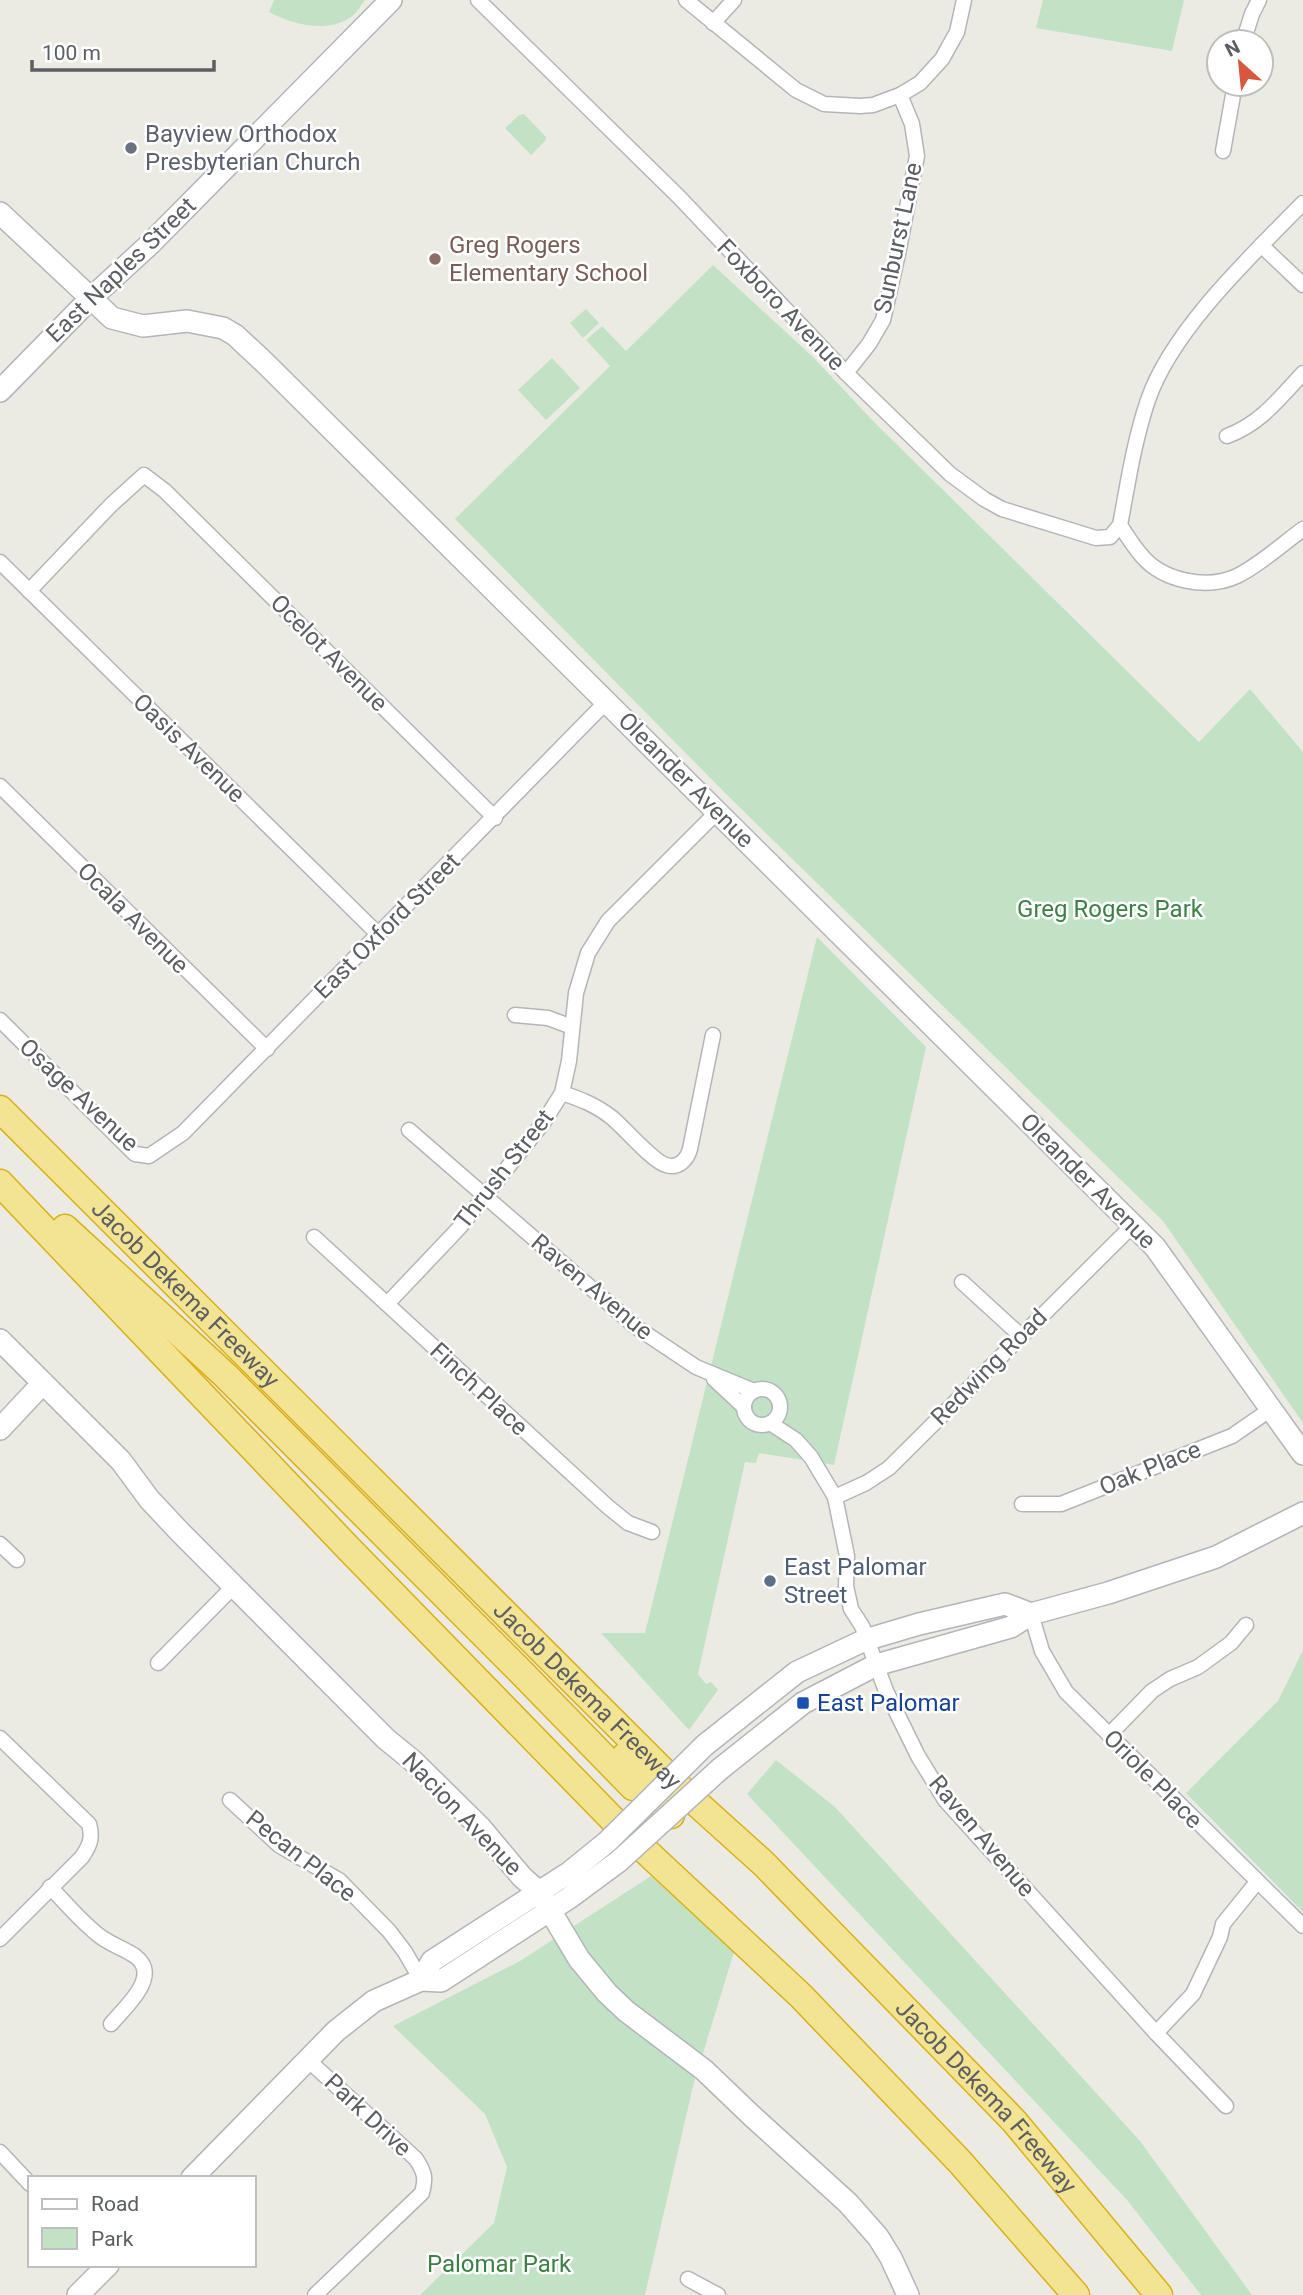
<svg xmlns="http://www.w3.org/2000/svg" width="1303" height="2295" viewBox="0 0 1303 2295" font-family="Roboto,sans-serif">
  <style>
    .green { fill: #c2e2c5 }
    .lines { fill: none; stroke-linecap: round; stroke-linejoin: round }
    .street-casing { stroke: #b3b5b9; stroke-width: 17 }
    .secondary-casing { stroke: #b2b5b9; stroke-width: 24 }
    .highway-casing { stroke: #dab015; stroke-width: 29 }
    .street { stroke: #fff; stroke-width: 14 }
    .secondary { stroke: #fff; stroke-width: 21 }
    .highway { stroke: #f3e494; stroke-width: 26 }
    .secondary-bridge-casing { stroke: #b2b5b9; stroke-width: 24; stroke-linecap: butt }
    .secondary-bridge { stroke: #fff; stroke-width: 21 }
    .worship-dot { fill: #6b7280; stroke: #fff; stroke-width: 2.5 }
    .education-dot { fill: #8d6e63; stroke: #fff; stroke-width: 2.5 }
    .service-dot { fill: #5c6f8a; stroke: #fff; stroke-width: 2.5 }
    .transit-dot { fill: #1a4fb4; stroke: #fff; stroke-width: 2.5 }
    .labels { text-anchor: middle; stroke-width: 5; stroke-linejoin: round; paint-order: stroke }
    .worship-label { font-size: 24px; fill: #5b616d; stroke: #fff; text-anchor: start }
    .street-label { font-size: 24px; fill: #5b5e62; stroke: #fff }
    .education-label { font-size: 24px; fill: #785e54; stroke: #fff; text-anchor: start }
    .park-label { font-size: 24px; fill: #3d8046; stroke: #fff }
    .service-label { font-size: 24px; fill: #4e5e75; stroke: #fff; text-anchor: start }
    .transit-label { font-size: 24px; fill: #164399; stroke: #fff; text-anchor: start }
  </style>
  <rect width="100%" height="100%" fill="#ecebe3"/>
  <g class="green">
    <path d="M274 0H365C361 5 356 14 351 17 327 34 291 24 269 12Z"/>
    <polygon points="1043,0 1184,0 1172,51 1036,28"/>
    <polygon points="524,114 546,137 546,140 531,155 505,128 519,115"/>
    <polygon points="713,265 814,358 873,421 1199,742 1250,689 1303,752 1303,1423 1163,1221 728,796 455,519 610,366 586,340 602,326 626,351"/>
    <polygon points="586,309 599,323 583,338 570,323"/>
    <polygon points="552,358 580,388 546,420 518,390"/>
    <polygon points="817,937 926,1047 834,1465 759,1453 756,1463 745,1462 698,1674 706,1684 711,1682 718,1690 689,1730 601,1633 645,1633"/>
    <polygon points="1303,1650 1303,1912 1186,1793 1278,1701"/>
    <polygon points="776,1760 835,1807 1140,2141 1252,2295 1201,2295 1127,2200 747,1794"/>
    <polygon points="651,1876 734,1952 693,2086 645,2295 420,2295 494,2223 507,2167 485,2114 393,2026 520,1961"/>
  </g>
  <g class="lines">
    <g class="street-casing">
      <g id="street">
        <polyline points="478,0 679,197 846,373 950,474 984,499 1002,509 1096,538 1110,537 1120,525"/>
        <polyline points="686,0 796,90 824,104 860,106 873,105 900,95 920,83 942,59 957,32 964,0"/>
        <polyline points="713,23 734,0"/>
        <polyline points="1243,42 1252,14 1259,0"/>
        <polyline points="1223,151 1235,84"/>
        <polyline points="1261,245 1303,285"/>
        <polyline points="846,373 869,344 883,320 898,254 917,156 912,124 900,95"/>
        <path d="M1227 436C1260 424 1280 398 1303 373"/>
        <path d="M1120 525C1128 483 1134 441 1148 400 1172 330 1251 256 1303 203"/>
        <path d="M1120 525C1127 536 1134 547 1142 556 1163 581 1207 590 1237 576 1258 566 1284 543 1303 529"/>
        <polyline points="0,562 378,934"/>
        <polyline points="29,591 111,505 144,475 165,491 495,818"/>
        <polyline points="0,786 267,1049"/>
        <polyline points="515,1015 548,1018 572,1027"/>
        <polyline points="0,1020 135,1154 149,1156 183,1133 607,701"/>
        <path d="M562 1093C580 1099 596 1105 611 1117 624 1127 653 1162 666 1165 678 1169 687 1160 690 1149L713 1035"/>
        <polyline points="409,1130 636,1327 696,1367 754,1391"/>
        <polyline points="314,1237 607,1506 628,1523 652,1532"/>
        <polyline points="962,1282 1020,1335"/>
        <polyline points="387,1304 460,1227 543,1123 562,1093 569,1061 576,993 588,953 608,921 717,812"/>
        <polyline points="714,1379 744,1407"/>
        <circle cx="762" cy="1407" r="18"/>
        <polyline points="770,1423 796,1440 811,1457 835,1497 847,1556 846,1586 851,1609 862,1626 886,1691 918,1756 945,1800 1156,2033 1226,2106"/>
        <polyline points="835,1497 866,1483 889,1468 1133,1225"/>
        <polyline points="1022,1504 1061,1504 1232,1436 1271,1409"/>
        <polyline points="0,1544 17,1560"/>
        <polyline points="1031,1614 1042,1651 1066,1692 1303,1926"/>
        <polyline points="158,1663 234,1586"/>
        <polyline points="1109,1735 1152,1691 1170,1679 1198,1667 1231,1643 1246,1625"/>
        <path d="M0 1738 89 1824C93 1838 90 1845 82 1857L0 1939"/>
        <polyline points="230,1800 280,1846 339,1880 389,1931 405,1952 421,1980"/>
        <path d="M50 1887C66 1903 83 1924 101 1937 112 1945 125 1949 135 1956 162 1976 125 2007 111 2024"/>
        <polyline points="1156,2033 1193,1994 1220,1937 1223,1924 1257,1882"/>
        <path d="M308 2060 416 2159C425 2173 426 2178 422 2193L315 2295"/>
        <polyline points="0,2152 30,2184"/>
        <polyline points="688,2279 718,2295"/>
      </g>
    </g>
    <g class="secondary-casing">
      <g id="secondary">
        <polyline points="0,213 112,318 143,326 187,321 223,328 235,335 265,363 1155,1247 1303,1454"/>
        <polyline points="0,391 89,300 150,244 391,0"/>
        <polyline points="0,1340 121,1461 149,1499 178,1530 386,1739 413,1761 480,1827 522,1877 539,1892 579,1959 607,1993 626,2011 704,2070 752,2116 848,2203 878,2237 891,2258 908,2295"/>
        <polyline points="0,1429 43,1383"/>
        <polyline points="705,1745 797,1672 865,1640 919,1624 1005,1604 1031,1614"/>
        <polyline points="720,1769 803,1703 876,1665 1011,1627 1031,1614 1108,1593 1216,1557 1303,1513"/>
        <polyline points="421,1980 432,1961 570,1872 607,1842"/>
        <polyline points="192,2178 336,2031 374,2001 421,1980 441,1981 569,1898 619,1861"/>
        <polyline points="78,2295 108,2265"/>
      </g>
    </g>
    <g class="highway-casing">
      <g id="highway">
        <path id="s1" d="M0 1109 683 1791 763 1863 1014 2121 1159 2295"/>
        <polyline points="0,1183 349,1549 622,1829 801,1996 960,2162 1076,2295"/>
        <polyline points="65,1228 226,1376 521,1672 633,1787"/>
        <polyline points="626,1755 646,1775 648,1791 671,1815"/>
      </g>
    </g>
    <use href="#street" class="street"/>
    <use href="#secondary" class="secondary"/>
    <use href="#highway" class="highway"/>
    <g class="secondary-bridge-casing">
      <g id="secondary-bridge">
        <polyline points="607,1842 705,1745"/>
        <polyline points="619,1861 720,1769"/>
      </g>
    </g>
    <use href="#secondary-bridge" class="secondary-bridge"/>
  </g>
  <circle class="worship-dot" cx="131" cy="148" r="7"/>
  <circle class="education-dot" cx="435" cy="259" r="7"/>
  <circle class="service-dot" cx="770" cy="1581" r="7"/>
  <rect class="transit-dot" x="796" y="1696" width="14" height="14" rx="3.5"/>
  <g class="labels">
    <g class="worship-label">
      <text x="145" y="142">Bayview Orthodox<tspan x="145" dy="28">Presbyterian Church</tspan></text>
    </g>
    <g class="street-label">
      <text transform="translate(898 238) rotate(-78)" y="8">Sunburst Lane</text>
      <text transform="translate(121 270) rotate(-44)" y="8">East Naples Street</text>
      <text transform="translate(781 305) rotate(46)" y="8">Foxboro Avenue</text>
      <text transform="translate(329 653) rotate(45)" y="8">Ocelot Avenue</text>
      <text transform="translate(189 748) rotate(44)" y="8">Oasis Avenue</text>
      <text transform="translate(686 780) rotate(45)" y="8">Oleander Avenue</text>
      <text transform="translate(133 918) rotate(45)" y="8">Ocala Avenue</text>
      <text transform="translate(387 926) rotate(-45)" y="8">East Oxford Street</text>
      <text transform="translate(79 1095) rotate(43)" y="8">Osage Avenue</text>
      <text transform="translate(504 1169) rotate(-52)" y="8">Thrush Street</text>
      <text transform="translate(1088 1181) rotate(45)" y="8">Oleander Avenue</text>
      <text transform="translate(592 1287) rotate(40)" y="8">Raven Avenue</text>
      <text dy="8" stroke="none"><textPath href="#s1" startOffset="262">Jacob Dekema Freeway</textPath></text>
      <text transform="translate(989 1367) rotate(-45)" y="8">Redwing Road</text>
      <text transform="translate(479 1389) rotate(43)" y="8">Finch Place</text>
      <text transform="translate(1150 1468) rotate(-22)" y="8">Oak Place</text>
      <text dy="8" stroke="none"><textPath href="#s1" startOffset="830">Jacob Dekema Freeway</textPath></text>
      <text transform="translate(1153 1779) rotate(45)" y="8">Oriole Place</text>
      <text transform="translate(462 1814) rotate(46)" y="8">Nacion Avenue</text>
      <text transform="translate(982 1836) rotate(50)" y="8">Raven Avenue</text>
      <text transform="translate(301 1856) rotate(38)" y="8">Pecan Place</text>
      <text dy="8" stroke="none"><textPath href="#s1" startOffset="1396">Jacob Dekema Freeway</textPath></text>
      <text transform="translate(368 2115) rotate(43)" y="8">Park Drive</text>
    </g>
    <g class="education-label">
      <text x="449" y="253">Greg Rogers<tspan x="449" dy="28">Elementary School</tspan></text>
    </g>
    <g class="park-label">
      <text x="1110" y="917">Greg Rogers Park</text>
      <text x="499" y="2272">Palomar Park</text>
    </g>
    <g class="service-label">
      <text x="784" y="1575">East Palomar<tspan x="784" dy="28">Street</tspan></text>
    </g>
    <g class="transit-label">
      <text x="817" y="1711">East Palomar</text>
    </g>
  </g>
  <rect x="28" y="2176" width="228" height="91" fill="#ffffff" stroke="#bdbfc0" stroke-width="2"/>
  <rect x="42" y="2199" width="35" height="10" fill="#ffffff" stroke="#bdbfc0" stroke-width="2"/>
  <text x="91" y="2211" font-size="21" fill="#5b5e62">Road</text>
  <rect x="42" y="2228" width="35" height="21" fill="#c2e2c5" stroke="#bdbfc0" stroke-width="2"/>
  <text x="91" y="2246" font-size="21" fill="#5b5e62">Park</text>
  <g transform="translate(1240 63) rotate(333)"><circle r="33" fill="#ffffff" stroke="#bdbfc0" stroke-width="2"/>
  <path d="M0-5L12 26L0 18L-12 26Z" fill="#d8583d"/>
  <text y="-10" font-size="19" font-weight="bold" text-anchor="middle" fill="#5b5e62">N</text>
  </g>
  <path d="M32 60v10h182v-10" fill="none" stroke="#5b5e62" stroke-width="3.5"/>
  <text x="42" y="60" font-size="21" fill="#5b5e62" stroke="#ffffff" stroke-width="5" paint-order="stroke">100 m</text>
</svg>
